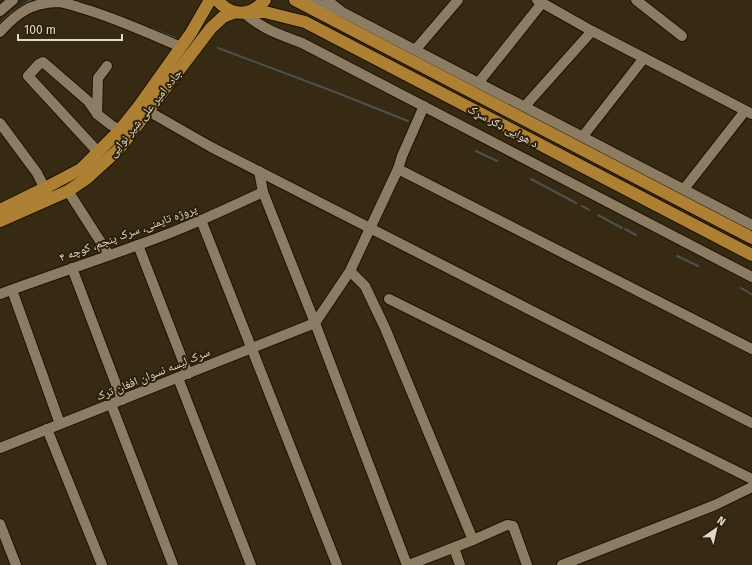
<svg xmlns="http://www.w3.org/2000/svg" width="752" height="565" viewBox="0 0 752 565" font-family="'Fira Sans','Noto Naskh Arabic',sans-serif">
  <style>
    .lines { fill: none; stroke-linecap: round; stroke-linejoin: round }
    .stream { stroke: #4a5250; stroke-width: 2 }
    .minor-casing { stroke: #1e1200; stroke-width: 12 }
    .major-casing { stroke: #1e1200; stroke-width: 14 }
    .minor { stroke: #8b7c63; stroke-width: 10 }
    .major { stroke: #ad8033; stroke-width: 12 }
    .labels { text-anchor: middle; stroke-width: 4; stroke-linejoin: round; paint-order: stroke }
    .street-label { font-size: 12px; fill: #e0d8ca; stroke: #2c2009 }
  </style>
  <rect width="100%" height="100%" fill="#362a13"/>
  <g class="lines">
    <g class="stream">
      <polyline points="75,1 86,5"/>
      <polyline points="0,24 12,12 31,0"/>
      <polyline points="152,29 175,38"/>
      <polyline points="218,48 335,92 408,121"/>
      <polyline points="476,151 497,161"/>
      <polyline points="531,179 576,203"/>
      <polyline points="582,206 589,210"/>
      <polyline points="598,215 622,228"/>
      <polyline points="625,229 636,235"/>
      <polyline points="677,256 698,266"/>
      <polyline points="741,288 751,294"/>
    </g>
    <g class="minor-casing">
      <g id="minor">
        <polyline points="311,0 328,10 342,12"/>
        <polyline points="327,0 342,12 752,225"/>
        <polyline points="537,0 592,31 752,114"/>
        <polyline points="636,0 682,36"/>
        <polyline points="0,11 13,0"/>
        <path d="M244 13C264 30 278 34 302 43L752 277"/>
        <path d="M0 32C17 13 31 3 57 2 65 2 74 6 81 8 116 18 148 33 181 47"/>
        <polyline points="416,49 458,0"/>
        <polyline points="479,82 542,3"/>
        <polyline points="525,106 592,31"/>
        <polyline points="148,111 211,147 752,423"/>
        <polyline points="97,114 98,78 107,66"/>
        <polyline points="0,123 37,173 48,195"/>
        <polyline points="583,136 644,58"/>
        <polyline points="98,152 28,76 39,64 43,62 88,101 97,114 111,125 120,130"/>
        <polyline points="398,169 752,349"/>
        <polyline points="259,171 263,192 315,323 407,565"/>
        <polyline points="684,189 745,111"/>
        <polyline points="68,191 109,255"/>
        <polyline points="201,220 337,565"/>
        <polyline points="138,245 188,374"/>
        <polyline points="72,268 122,400"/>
        <polyline points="350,271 365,286 385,328 473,540"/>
        <polyline points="12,290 60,424"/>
        <path d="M0 294C46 277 92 262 138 245 181 230 222 211 263 192"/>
        <polyline points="389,299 752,479"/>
        <polyline points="178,378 251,565"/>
        <polyline points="111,404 173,565"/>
        <polyline points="47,429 102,565"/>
        <polyline points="0,448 315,323 350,271 398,169 402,156 424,106"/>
        <polyline points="0,524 16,565"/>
        <polyline points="454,548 460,565"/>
        <polyline points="409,565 473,540 507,525 513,526 527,565"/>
        <polyline points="562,565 715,505 752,487"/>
      </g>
    </g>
    <g class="major-casing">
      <g id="major">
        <path d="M217 0C232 17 250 17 265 0"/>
        <polyline points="295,0 752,238"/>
        <polyline points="250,12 265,12 305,22 752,255"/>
        <polyline points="0,210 45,188 81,169 120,130 139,106 191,33 210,0"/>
        <polyline points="0,221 68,191 86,179 119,149 211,28 223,17 236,12"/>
      </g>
    </g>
    <use href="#minor" class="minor"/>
    <use href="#major" class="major"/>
  </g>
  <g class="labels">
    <g class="street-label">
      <text transform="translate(145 113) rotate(-51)" y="4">جاده امیر علی شیر نوایی</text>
      <text transform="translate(503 126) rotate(28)" y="4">د هوایی ډګر سړک</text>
      <text transform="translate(128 233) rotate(-20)" y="4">پروژه تایمنی، سرک پنجم، کوچه ۴</text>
      <text transform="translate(153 374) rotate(-22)" y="4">سرک لیسه نسوان افغان‌ ترک</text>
    </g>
  </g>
  <g transform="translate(716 529) rotate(34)" stroke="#2c2009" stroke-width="3" paint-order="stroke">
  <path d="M0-3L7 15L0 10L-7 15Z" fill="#e0d8ca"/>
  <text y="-6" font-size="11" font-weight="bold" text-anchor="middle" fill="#e0d8ca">N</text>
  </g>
  <path d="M18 34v6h104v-6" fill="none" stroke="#e0d8ca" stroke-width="2"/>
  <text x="24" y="34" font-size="12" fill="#e0d8ca" stroke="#2c2009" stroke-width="3" paint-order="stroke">100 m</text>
</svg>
